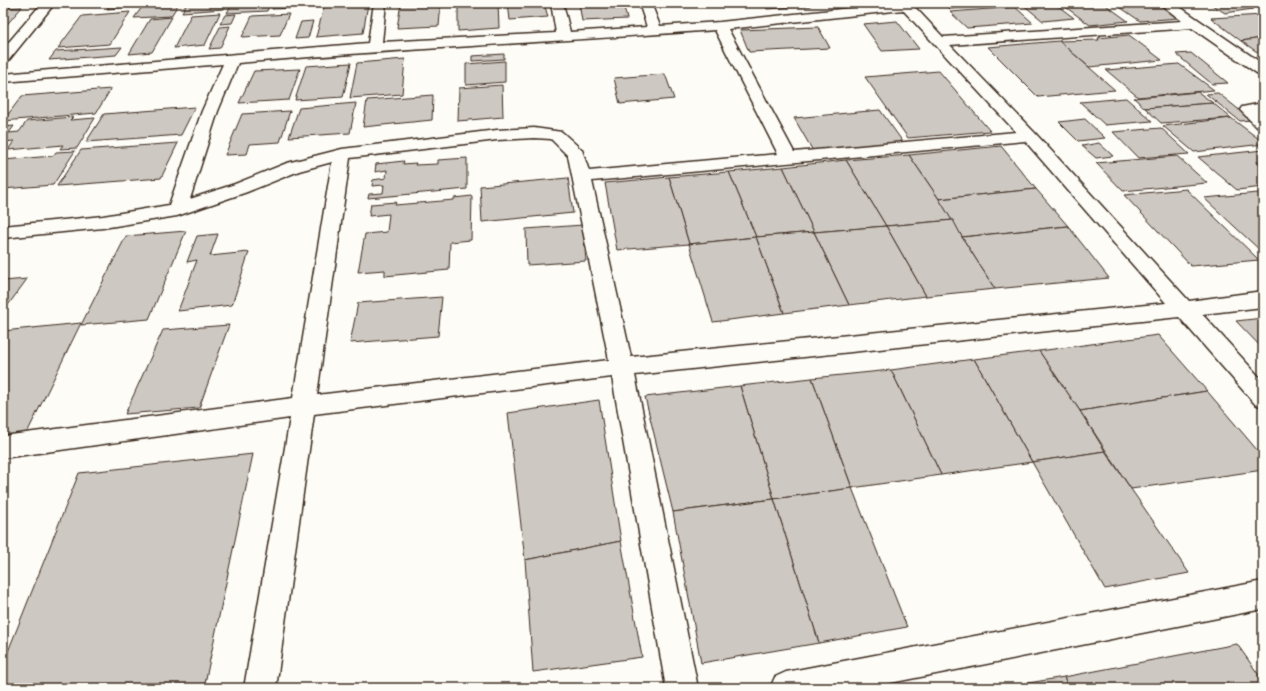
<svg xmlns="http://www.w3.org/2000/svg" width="1266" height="691" viewBox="0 0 1266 691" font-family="'Gochi Hand',sans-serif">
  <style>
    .building { fill: #cdc8c2; stroke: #3b2a1e }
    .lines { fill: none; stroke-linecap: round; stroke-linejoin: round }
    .street-casing { stroke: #3b2a1e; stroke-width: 3 }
    .street { fill: #fdfcf7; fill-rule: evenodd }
  </style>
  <rect width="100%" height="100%" fill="#fdfcf7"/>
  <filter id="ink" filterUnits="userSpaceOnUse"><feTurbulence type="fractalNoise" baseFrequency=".025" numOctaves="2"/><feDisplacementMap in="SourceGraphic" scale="8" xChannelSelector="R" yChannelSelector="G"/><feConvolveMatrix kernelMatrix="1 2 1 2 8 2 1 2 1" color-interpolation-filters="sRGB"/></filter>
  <g filter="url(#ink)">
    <g class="building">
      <polygon points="111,3 132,3 130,7 107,9"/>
      <polygon points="145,3 179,3 171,16 134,18"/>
      <polygon points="187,3 227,3 224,9 182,12"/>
      <polygon points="232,3 270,3 267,11 227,13"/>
      <polygon points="274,3 297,3 295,8 272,9"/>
      <polygon points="299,3 316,3 315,6 297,7"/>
      <polygon points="401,3 441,3 439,26 397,28"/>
      <polygon points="458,3 498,3 499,28 458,31"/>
      <polygon points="508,3 544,3 548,17 510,20"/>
      <polygon points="579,3 623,3 627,19 582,21"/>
      <polygon points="764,3 809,3 811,6 767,9"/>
      <polygon points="944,3 1018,3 1022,5 950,9"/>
      <polygon points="1021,3 1054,3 1074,18 1043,21"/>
      <polygon points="1060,3 1103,3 1128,21 1090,25"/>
      <polygon points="1114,3 1157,3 1179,18 1140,21"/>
      <polygon points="1209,3 1242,3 1253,9 1225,13"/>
      <polygon points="368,4 363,33 316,37 324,7"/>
      <polygon points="22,7 3,29 3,8"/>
      <polygon points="1015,7 1033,23 967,28 950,12"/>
      <polygon points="130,12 110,44 58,48 82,16"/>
      <polygon points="220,13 205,45 174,48 191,15"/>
      <polygon points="236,14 232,23 220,24 225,15"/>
      <polygon points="289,14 280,35 242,37 252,16"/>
      <polygon points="1263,15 1263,38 1241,41 1211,18"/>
      <polygon points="172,17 152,52 129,54 150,19"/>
      <polygon points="313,21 308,38 295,39 301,22"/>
      <polygon points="897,21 919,49 882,51 863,24"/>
      <polygon points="230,26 220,48 209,49 220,27"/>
      <polygon points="818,27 830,48 749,52 740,30"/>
      <polygon points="1129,35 1162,60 1089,67 1059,41 1099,40 1098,38"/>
      <polygon points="1263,38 1263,56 1241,41"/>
      <polygon points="1059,41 1115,90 1038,97 988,47"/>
      <polygon points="122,47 116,55 49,60 56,51"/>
      <polygon points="1191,53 1228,83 1212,84 1176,54"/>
      <polygon points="504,54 504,59 472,61 472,56"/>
      <polygon points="405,59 402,94 350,98 357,63"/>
      <polygon points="505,61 505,82 466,85 466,64"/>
      <polygon points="351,63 343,97 295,100 306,66"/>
      <polygon points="1179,64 1214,90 1138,97 1106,70"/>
      <polygon points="300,69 289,100 239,103 254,71"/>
      <polygon points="939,71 990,131 908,138 865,77"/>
      <polygon points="665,74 674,99 620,104 614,78"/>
      <polygon points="502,85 503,117 458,121 459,88"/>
      <polygon points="111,89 96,113 3,121 22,96"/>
      <polygon points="1198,92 1213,103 1145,108 1134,98"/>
      <polygon points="1218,93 1252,120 1240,121 1206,94"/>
      <polygon points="433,95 432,120 363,127 367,100"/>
      <polygon points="1126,98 1152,121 1105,125 1080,102"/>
      <polygon points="356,103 350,133 289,137 299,108"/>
      <polygon points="1213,103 1231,118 1161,123 1145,108"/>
      <polygon points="195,107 181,135 86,142 104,114"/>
      <polygon points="880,110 903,142 813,151 794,118"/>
      <polygon points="290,111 280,142 250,144 247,154 225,155 242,114"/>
      <polygon points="73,117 70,120 95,118 77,148 60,149 63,145 8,150 14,141 3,142 3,127 14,126 9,133 19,132 27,121"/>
      <polygon points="1231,118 1263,142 1263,144 1194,152 1163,126"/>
      <polygon points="1085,119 1105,138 1078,141 1059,122"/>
      <polygon points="1161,128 1189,154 1138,158 1113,132"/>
      <polygon points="178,143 161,178 57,186 81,150"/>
      <polygon points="1099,143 1113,156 1096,158 1082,146"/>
      <polygon points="1001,146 1036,189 939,199 909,155"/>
      <polygon points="1263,150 1263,162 1256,162 1263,168 1263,187 1237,190 1198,157"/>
      <polygon points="75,151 53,185 3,189 3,160 53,156 56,152"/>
      <polygon points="909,155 939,199 953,220 886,226 846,160"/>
      <polygon points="1177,156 1207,183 1123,191 1096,163"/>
      <polygon points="467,158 467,189 368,198 369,194 383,193 384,185 372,186 373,180 386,178 387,170 375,172 376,164 404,161 403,164 416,163 415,165 438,164 438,160"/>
      <polygon points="846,160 886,226 814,232 783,167"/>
      <polygon points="783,167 814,232 756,237 729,172"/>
      <polygon points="729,172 756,237 689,244 669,177"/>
      <polygon points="669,177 689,244 617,250 605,183"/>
      <polygon points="568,178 573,213 482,222 480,186"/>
      <polygon points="1036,189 1068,226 962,237 939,199"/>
      <polygon points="1186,189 1259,260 1191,266 1124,195"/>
      <polygon points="1258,193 1263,197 1263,253 1204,198"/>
      <polygon points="472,196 471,240 450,242 449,270 385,276 385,270 358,272 365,234 387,232 389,214 369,216 371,204 396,202 395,205 454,200 454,198"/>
      <polygon points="953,220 962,237 995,289 926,296 886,226"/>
      <polygon points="583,225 586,261 527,265 526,229"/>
      <polygon points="886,226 926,296 849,305 814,232"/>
      <polygon points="1068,226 1109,278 995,289 962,237"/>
      <polygon points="186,231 149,319 81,325 126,236"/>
      <polygon points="814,232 849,305 784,313 756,237"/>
      <polygon points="218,234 210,256 249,252 232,305 178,311 197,260 187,262 197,236"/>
      <polygon points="756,237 784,313 713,322 689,244"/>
      <polygon points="27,279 3,312 3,281"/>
      <polygon points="442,297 438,336 350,343 358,303"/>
      <polygon points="1263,318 1263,349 1236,321"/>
      <polygon points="81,323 26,435 3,437 3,331"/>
      <polygon points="229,325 199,408 125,414 163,330"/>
      <polygon points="1158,335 1207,391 1080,411 1039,351"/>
      <polygon points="1039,351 1080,411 1105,451 1032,462 974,359"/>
      <polygon points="974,359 1032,462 941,475 891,370"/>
      <polygon points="891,370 941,475 852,488 812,378"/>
      <polygon points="812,378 852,488 774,499 740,386"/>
      <polygon points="740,386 774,499 673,512 645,397"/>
      <polygon points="1207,391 1263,457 1263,470 1131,489 1080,411"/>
      <polygon points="599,400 621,541 525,560 508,413"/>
      <polygon points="1105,451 1131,489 1189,573 1105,589 1032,462"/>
      <polygon points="253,454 204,688 3,688 3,664 79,473"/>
      <polygon points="852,488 907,627 819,643 774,499"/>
      <polygon points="774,499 819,643 701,663 673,512"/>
      <polygon points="621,541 642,657 533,672 525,560"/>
      <polygon points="1237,644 1263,681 1263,688 1069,688 1064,677"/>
      <polygon points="1064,677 1069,688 999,688"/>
    </g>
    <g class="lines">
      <g class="street-casing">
        <g id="street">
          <polygon points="42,3 55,3 8,61 3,62 3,49"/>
          <path d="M374 3H386L382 42 556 33 551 3H563L570 32 647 27 639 3H651L660 26 720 22 897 3H911L943 37 1182 21 1159 3H1174L1263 64V75L1258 74 1192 28 950 45 1035 133 1189 301 1263 291V307L1202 314 1263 381V407L1255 404 1179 317 635 375 698 688H666L612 377 314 414 276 688H244L290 418 3 458V436L293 398 332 162 299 171 247 192 177 216 103 228 3 238V226L103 216 169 205 202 111 223 64 3 82V74L368 43ZM903 10 1016 132 794 152 728 29ZM715 30 778 154 589 171 582 150 562 132 534 128 497 130 342 149 287 163 235 184 190 199 218 111 238 63C397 49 556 42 715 30ZM534 138 551 139 568 156 609 360 317 395 350 158 497 140ZM1025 141 1166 303 631 357 592 181Z"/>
          <polygon points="1263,103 1263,113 1261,113 1263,115 1263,129 1257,127 1240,110 1242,107"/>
          <polygon points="1263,581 1263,609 865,688 770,688 775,677 786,672"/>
        </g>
      </g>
      <use href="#street" class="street"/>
    </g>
  </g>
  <rect width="1266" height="691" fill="none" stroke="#fdfcf7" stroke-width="16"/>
  <rect x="8" y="8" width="1250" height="675" fill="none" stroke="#3b2a1e" stroke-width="1.5" filter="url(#ink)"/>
</svg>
